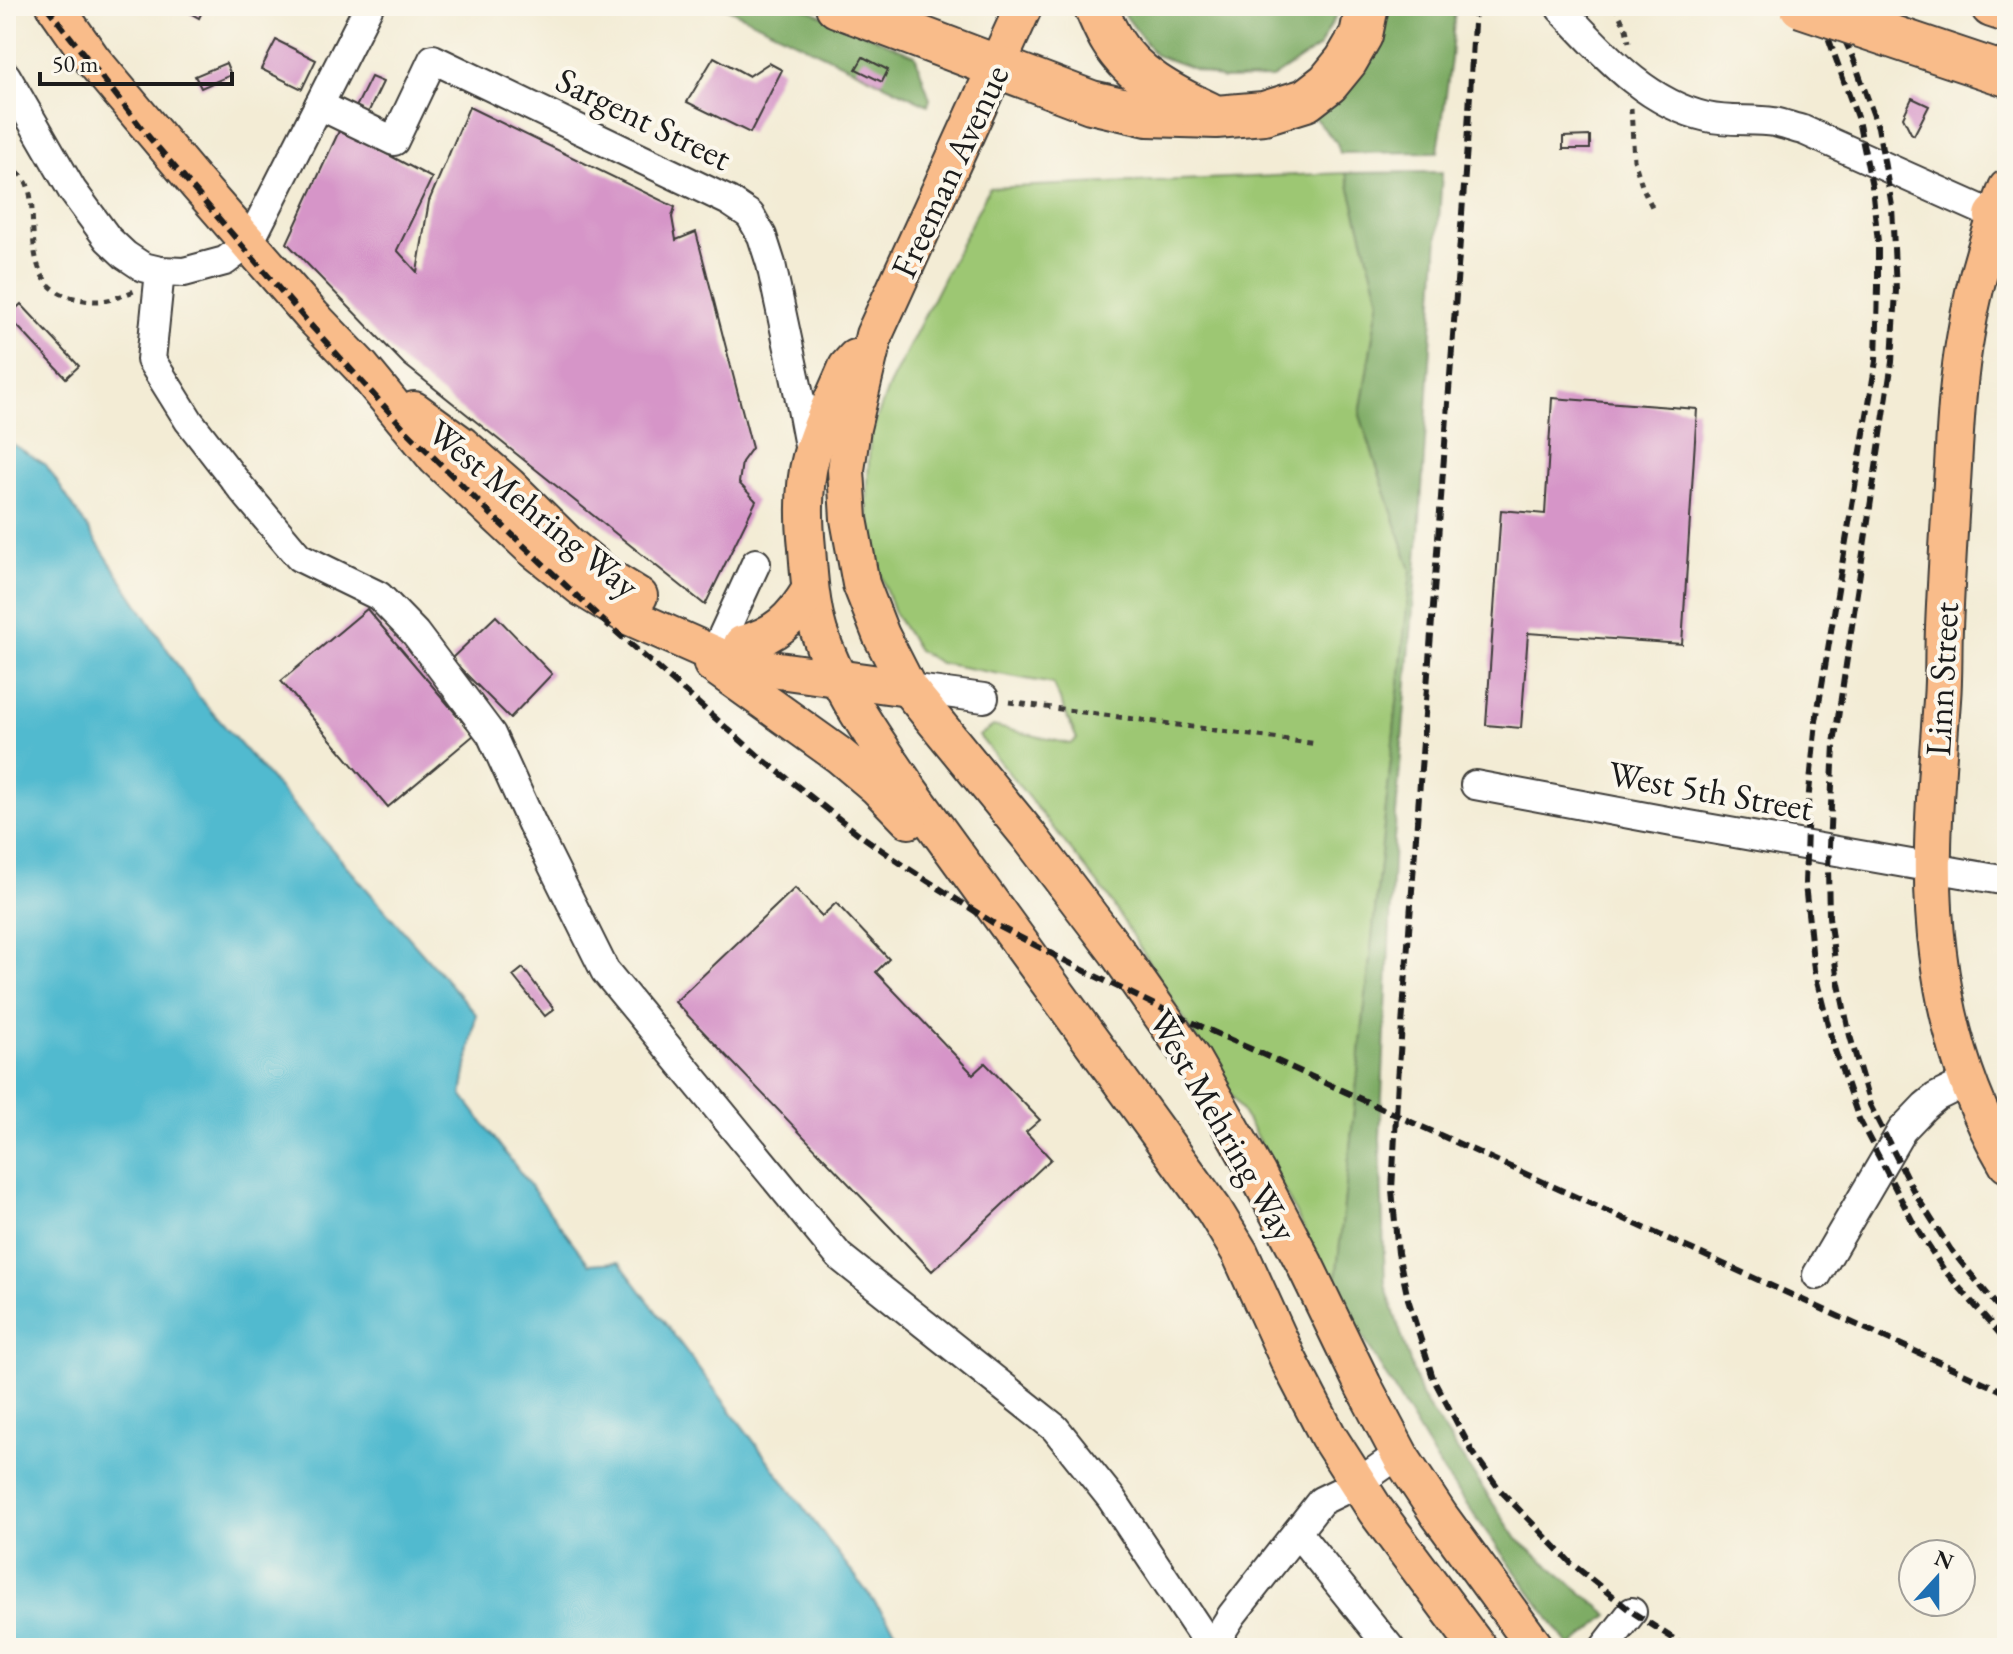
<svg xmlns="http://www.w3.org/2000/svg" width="2013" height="1654" viewBox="0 0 2013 1654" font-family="'EB Garamond',serif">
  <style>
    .green { fill: #9dc773; stroke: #5c7248; stroke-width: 2 }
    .forest { fill: #7eac65; stroke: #4d6440; stroke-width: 2 }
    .water { fill: #51bacf; stroke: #366b76; stroke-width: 2 }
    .building { fill: #d695c8 }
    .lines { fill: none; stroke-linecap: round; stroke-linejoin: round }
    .minor-casing { stroke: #3c3b38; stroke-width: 32 }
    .major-casing { stroke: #3c3b38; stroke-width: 40 }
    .highway-casing { stroke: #3c3b38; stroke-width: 46 }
    .path { stroke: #3c3b38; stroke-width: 5; stroke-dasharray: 6 6; stroke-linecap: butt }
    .minor { stroke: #fff; stroke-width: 28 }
    .major { stroke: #f9bc8a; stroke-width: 36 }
    .highway { stroke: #f9bc8a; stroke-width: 42 }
    .rail { stroke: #1c1c1c; stroke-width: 6; stroke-dasharray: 12 6; stroke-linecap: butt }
    .highway-bridge-casing { stroke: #3c3b38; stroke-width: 46; stroke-linecap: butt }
    .highway-bridge { stroke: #f9bc8a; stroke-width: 42 }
    .labels { text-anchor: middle; stroke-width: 8; stroke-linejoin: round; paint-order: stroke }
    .street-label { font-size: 36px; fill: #1c1c1c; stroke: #fbf7ec }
  </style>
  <rect width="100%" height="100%" fill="#fbf7ec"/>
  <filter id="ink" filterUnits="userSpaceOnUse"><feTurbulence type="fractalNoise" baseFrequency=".0125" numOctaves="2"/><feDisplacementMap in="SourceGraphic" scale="16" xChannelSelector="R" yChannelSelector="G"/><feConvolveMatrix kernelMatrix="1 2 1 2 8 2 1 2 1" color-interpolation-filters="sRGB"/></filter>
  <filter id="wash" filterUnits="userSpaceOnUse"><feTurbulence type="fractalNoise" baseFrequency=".006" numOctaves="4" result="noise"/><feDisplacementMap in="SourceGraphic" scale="32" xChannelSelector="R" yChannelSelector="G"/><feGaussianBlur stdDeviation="1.8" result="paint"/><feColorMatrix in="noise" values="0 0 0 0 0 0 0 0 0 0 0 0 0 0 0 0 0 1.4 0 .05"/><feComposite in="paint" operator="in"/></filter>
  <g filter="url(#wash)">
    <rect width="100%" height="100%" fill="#f3ecd5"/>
    <polygon class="green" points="1346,173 1379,299 1360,415 1411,570 1335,1290 1252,1128 1107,895 979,736 993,726 1070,744 1077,739 1053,684 940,663 918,650 893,611 875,556 867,502 870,436 889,386 989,188"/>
    <g class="forest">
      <polygon points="722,6 800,6 915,55 930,99 928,105"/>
      <polygon points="1121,6 1341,6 1319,47 1272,78 1223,79 1155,55 1122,11"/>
      <polygon points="1381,6 1455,6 1451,59 1438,152 1340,153 1337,143 1310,113"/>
      <polygon points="1442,172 1419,536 1394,839 1380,1138 1385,1284 1421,1396 1517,1539 1609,1615 1570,1647 1443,1472 1335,1290 1411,570 1360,415 1379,299 1346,173"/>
    </g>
    <polygon class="water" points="6,440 46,465 198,696 476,1014 462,1095 589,1264 619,1262 909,1648 6,1648"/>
    <g id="blocks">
      <g class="building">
        <polygon points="178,6 205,6 199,18"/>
        <polygon points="276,40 316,60 302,89 261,69"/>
        <polygon points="714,57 749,76 769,63 782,70 750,133 687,102"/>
        <polygon points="863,57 888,70 882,82 856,69"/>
        <polygon points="226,63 231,75 201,88 195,76"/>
        <polygon points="371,77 383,82 368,113 356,107"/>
        <polygon points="1912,98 1929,106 1914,135 1911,133 1903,117"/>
        <polygon points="469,107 675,207 672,217 676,240 696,232 752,448 742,462 739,483 756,501 705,605 404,364 287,243 340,129 432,178 397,250 417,272 429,201"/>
        <polygon points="1590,136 1590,149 1563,149 1563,137"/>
        <polygon points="21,304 79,366 66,378 8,316"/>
        <polygon points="1552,398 1697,409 1682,644 1528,633 1521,728 1486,725 1501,510 1545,514"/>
        <polygon points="367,609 474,735 388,807 281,681"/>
        <polygon points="496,616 552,674 510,718 451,659"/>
        <polygon points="795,888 822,916 836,903 889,959 876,972 973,1074 985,1063 1040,1120 1026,1132 1051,1159 932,1271 675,1002"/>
        <polygon points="523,968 554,1009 545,1016 513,976"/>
      </g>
    </g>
  </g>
  <g filter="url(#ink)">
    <use href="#blocks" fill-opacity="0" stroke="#3c3b38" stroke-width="2"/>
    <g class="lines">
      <g class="minor-casing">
        <g id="minor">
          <path d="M1561 9C1603 53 1645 103 1707 117 1728 122 1752 119 1774 122 1784 124 1794 128 1803 130L2007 221"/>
          <polyline points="6,76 72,190 108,239 125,255 143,267 160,271 184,272 225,261 249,243 369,6"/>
          <polyline points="319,105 394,141 433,59 729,201 750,215 762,236 771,264 802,409 811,457"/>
          <polyline points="160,271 151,360 189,421 241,488 299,557 379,596 415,633 491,734 532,824 605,971 839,1256 1055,1428 1111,1498 1211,1648"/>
          <polyline points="722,637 756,563"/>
          <polyline points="908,688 984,698"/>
          <polyline points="1475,785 1678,823 2007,881"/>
          <polyline points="1817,1275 1902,1130 1925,1106 1936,1097 1968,1081"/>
          <polyline points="1297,1532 1390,1648"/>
          <polyline points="1211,1648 1232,1615 1321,1501 1358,1483 1399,1454"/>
          <polyline points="1604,1648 1632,1612"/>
        </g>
      </g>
      <g class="major-casing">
        <g id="major">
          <polyline points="55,6 92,59 197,184 312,316 361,367 436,458 532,548 582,588 628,616 725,659 757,667 908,688"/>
          <polyline points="1024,6 874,335 852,428 846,470 849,519 861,584 881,635 908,688 1029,836 1117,952 1192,1059 1258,1175 1304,1263 1363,1385 1402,1459 1439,1515 1536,1648"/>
          <path d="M2007 188C1989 234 1974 283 1966 333 1957 382 1955 433 1952 483 1949 531 1946 579 1944 628 1943 652 1944 676 1942 700 1936 784 1927 869 1938 953 1947 1027 1969 1100 2007 1164"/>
          <path d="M855 358 847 367C835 396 819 426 811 457 803 486 804 518 807 548 809 576 811 605 819 632 838 690 876 740 909 790L1214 1210 1240 1253 1288 1359 1328 1436 1376 1511 1478 1648"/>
          <polyline points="414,410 462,445 508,485 568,544 608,577 639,596"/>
          <path d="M742 644C776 635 792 620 810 590"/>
          <polyline points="712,664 839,755 877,787 909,820"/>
        </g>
      </g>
      <g class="highway-casing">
        <g id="highway">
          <polyline points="837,6 1091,102 1148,115 1216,117 1264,113 1306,100 1328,83 1346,61 1361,35 1367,6"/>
          <path d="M1095 6C1100 17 1105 30 1112 41 1133 76 1172 96 1208 113"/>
          <polyline points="1992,6 2007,11"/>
          <polyline points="1996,216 2007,219"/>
        </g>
      </g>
      <g class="path">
        <polyline points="1615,6 1626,29 1629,42"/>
        <polyline points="1631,108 1634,160 1642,186 1654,211"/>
        <path d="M6 169C59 174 2 282 74 298 100 304 110 301 134 291"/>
        <polyline points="1009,702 1317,744"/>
      </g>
      <use href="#minor" class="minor"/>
      <use href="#major" class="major"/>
      <use href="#highway" class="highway"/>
      <g class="rail">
        <polyline points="46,6 148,136 306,320 403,427 501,524 598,616 761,758 860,835 909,869 998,926 1091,974 1163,1009 2007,1393"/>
        <polyline points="1475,6 1467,146 1398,1080 1392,1190 1398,1253 1408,1299 1433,1378 1472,1451 1500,1490 1571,1563 1632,1612 1688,1648"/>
        <polyline points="1814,6 1824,26 1858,120 1872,186 1878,242 1878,287 1876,361 1816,721 1808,803 1805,884 1814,970 1834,1048 1859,1119 1914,1224 1944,1270 2007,1342"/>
        <polyline points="1829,6 1853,58 1878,127 1892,206 1896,290 1892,362 1834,744 1828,868 1829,917 1837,975 1850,1036 1870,1105 1914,1192 1951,1250 2007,1318"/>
      </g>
      <g class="highway-bridge-casing">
        <polyline id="highway-bridge" points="1801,6 2007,75"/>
      </g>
      <use href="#highway-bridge" class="highway-bridge"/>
    </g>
  </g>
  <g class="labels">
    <g class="street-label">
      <text transform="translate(644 118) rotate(26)" y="13">Sargent Street</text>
      <text transform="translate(949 171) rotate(-65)" y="13">Freeman Avenue</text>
      <text transform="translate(534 508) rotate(39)" y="13">West Mehring Way</text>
      <text transform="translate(1941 679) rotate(-87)" y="13">Linn Street</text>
      <text transform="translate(1711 790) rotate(10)" y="13">West 5th Street</text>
      <text transform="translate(1224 1125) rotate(60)" y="13">West Mehring Way</text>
    </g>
  </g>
  <rect width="2013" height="1654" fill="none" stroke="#fbf7ec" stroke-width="32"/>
  <g transform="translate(1937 1578) rotate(21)"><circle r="38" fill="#fbf7ec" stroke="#a29f99" stroke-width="2"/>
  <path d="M0-6L14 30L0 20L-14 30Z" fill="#1f6fb2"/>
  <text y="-12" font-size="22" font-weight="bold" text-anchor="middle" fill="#1c1c1c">N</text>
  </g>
  <path d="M40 72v12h192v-12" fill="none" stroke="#1c1c1c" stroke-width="4"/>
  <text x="52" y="72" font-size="24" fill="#1c1c1c" stroke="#fbf7ec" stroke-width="6" paint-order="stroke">50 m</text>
</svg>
